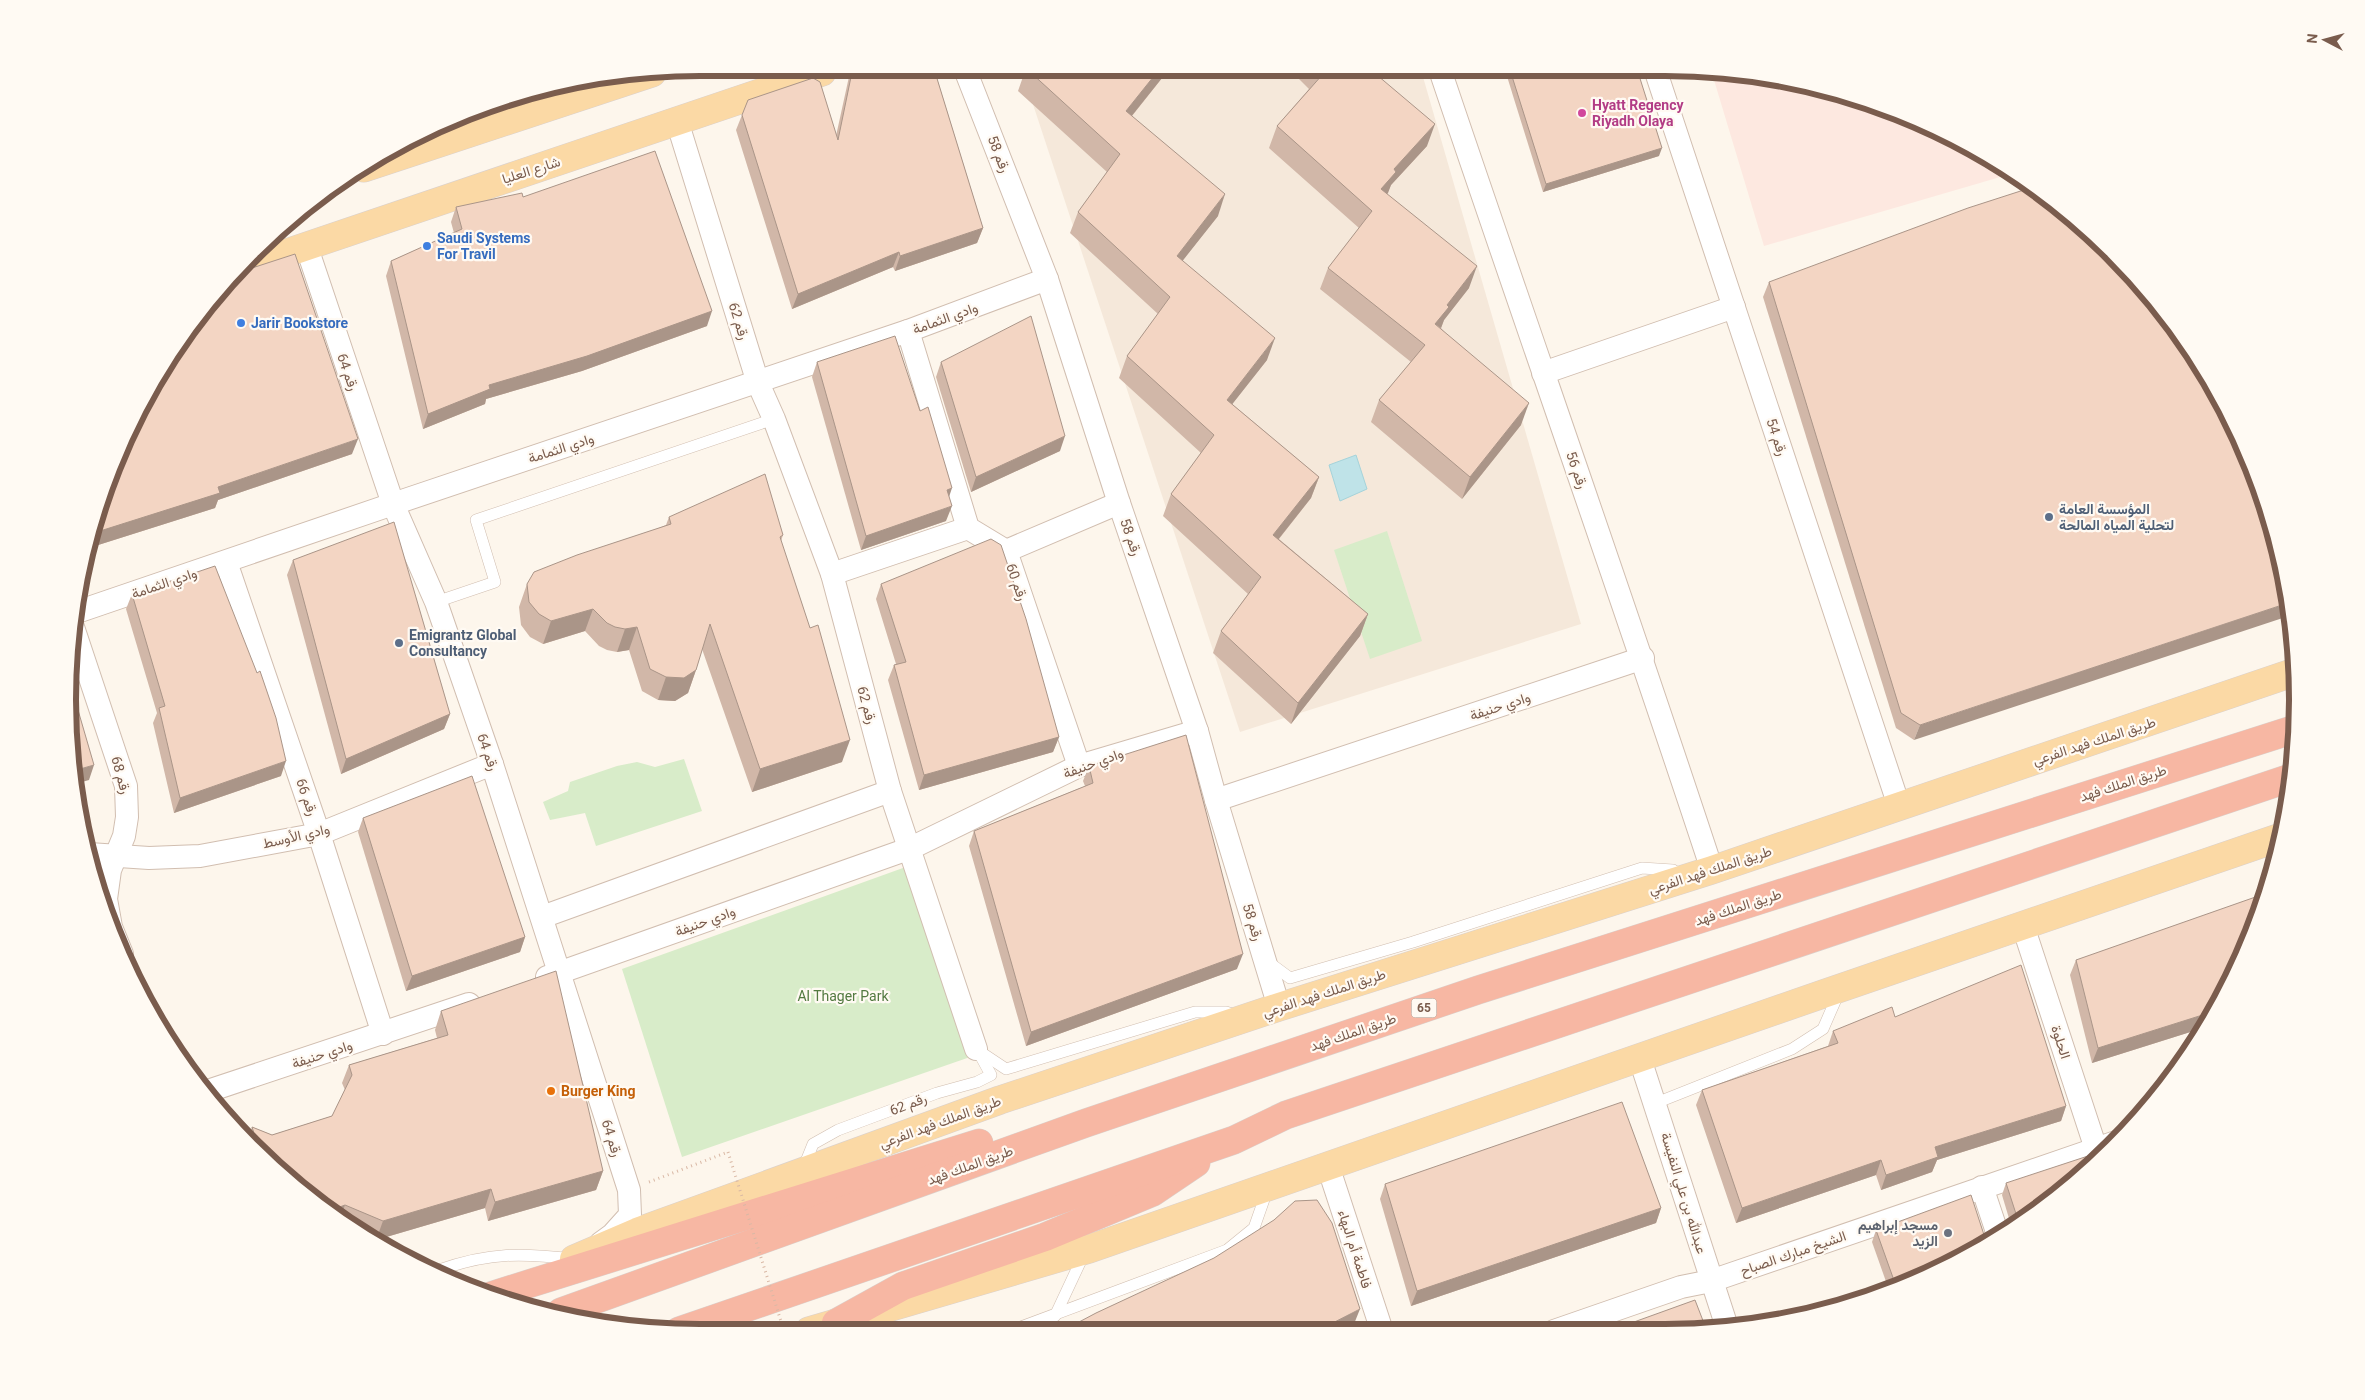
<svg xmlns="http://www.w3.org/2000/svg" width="2365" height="1400" viewBox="0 0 2365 1400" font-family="Roboto,Vazirmatn,sans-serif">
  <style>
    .residential { fill: #f5e8da }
    .commercial { fill: #fde8e0 }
    .green { fill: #d8ecc9 }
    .water { fill: #bfe3e8; stroke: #a5d3da }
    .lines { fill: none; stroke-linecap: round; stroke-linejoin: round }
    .lane-casing { stroke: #d1beb0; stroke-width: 12 }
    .street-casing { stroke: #d1beb0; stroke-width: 24 }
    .primary-casing { stroke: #dad1cd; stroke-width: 29 }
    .highway-casing { stroke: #dad1cd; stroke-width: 29 }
    .path { stroke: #d9b8a5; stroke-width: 3; stroke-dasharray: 1 4; stroke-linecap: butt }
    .lane { stroke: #fff; stroke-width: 11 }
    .street { stroke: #fff; stroke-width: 22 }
    .primary { stroke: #fbd9a5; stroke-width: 28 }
    .highway { stroke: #f7b7a3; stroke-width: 28 }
    .path-bridge { stroke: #d9b8a5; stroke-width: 3; stroke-dasharray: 1 4; stroke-linecap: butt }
    .wall { fill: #d1b7a8 }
    .shaded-wall { fill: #aa9588 }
    .building { fill: #f3d5c3; stroke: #aa9588 }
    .hotel-dot { fill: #d1479c; stroke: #fffaf3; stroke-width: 2 }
    .shop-dot { fill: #3f7fe0; stroke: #fffaf3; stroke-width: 2 }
    .service-dot { fill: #5c6f8a; stroke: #fffaf3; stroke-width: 2 }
    .food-dot { fill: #e8710a; stroke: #fffaf3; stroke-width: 2 }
    .worship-dot { fill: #6b7280; stroke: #fffaf3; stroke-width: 2 }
    .labels { text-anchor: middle; stroke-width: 4.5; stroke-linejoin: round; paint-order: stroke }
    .shield { fill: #fffaf3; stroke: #a28b7f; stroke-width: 1 }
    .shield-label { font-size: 12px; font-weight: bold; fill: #7a5c4d }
    .hotel-label { font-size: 14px; font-weight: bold; fill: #b23c85; stroke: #fffaf3; text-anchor: start }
    .street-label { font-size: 14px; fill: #7a5c4d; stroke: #fffaf3 }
    .shop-label { font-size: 14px; font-weight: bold; fill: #366cbe; stroke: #fffaf3; text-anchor: start }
    .service-label { font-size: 14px; font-weight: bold; fill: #4e5e75; stroke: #fffaf3; text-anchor: start }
    .park-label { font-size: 14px; fill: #537a41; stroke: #fffaf3 }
    .food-label { font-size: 14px; font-weight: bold; fill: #c56008; stroke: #fffaf3; text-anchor: start }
    .worship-label { font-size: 14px; font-weight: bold; fill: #5b616d; stroke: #fffaf3; text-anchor: end }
    .rim { fill: none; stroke: #7a5c4d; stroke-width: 6 }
  </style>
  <rect width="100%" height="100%" fill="#fdf6ec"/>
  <polygon class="residential" points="1421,70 1581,624 1240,732 1022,71"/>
  <polygon class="commercial" points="1711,70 1868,101 2014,173 1764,246"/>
  <g class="green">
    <polygon points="1387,531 1422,641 1370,659 1334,550"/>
    <polygon points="684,759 702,811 596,846 585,813 550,820 543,802 568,791 570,782 617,766 637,762 655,767"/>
    <polygon points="914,864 973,1056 682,1157 622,969"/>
  </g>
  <polygon class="water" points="1356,455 1367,489 1340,501 1329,465"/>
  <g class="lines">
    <g class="lane-casing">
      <g id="lane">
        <polyline points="436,602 495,582 476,520 774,419"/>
        <polyline points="1267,961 1290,978 1413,942 1642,868 1673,870 1680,875"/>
        <polyline points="976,1049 1006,1069 1195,1012 1226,1012 1235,1015"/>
        <polyline points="1656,1103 1792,1049 1823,1029 1840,990"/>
        <polyline points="803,1169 813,1144 838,1130 937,1093 977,1082 991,1075 979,1053"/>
        <path d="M439 1270C490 1252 522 1253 575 1259"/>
        <polyline points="1055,1316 1084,1254"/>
        <polyline points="1010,1331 1227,1250 1254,1228 1267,1191"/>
      </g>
    </g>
    <g class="street-casing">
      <g id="street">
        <polyline points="1655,69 1899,806"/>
        <path d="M1440 70C1530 337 1624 602 1712 870"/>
        <polyline points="966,72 1047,279 1119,503 1197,731 1216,800 1279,1007"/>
        <polyline points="677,121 758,383 774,419 832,574 890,791 976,1049"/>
        <polyline points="306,245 393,504 436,602 492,764 629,1190 630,1215 612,1235 601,1243"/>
        <polyline points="908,331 968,528 1006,551 1079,766"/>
        <polyline points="1543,373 1734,307"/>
        <polyline points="1006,551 1119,503"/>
        <polyline points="226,562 319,834 383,1034"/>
        <polyline points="832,574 968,528"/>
        <polyline points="74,613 393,504 908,331 1047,279"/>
        <polyline points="73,627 126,786 127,817 124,836 110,870 106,899 111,927 122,954"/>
        <polyline points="1216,800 1643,658"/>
        <polyline points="89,854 149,858 200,856 319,834 492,764"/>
        <polyline points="542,917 890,791"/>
        <polyline points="2023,926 2099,1158"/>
        <polyline points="547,977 911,848 1079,766 1197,731"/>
        <polyline points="1640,1059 1727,1327"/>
        <polyline points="205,1092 469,1004"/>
        <polyline points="1328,1166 1382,1331"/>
        <polyline points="1982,1187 1998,1235"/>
        <polyline points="1554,1331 1681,1287 1711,1281 2116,1142"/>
      </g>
    </g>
    <g class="primary-casing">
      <g id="primary">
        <polyline points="364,168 652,73"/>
        <polyline points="239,269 822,72"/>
        <polyline points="574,1259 637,1232 1000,1100 1279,1007 1712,870 2295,672"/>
        <polyline points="809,1331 1089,1249 1823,994 2281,837"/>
      </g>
    </g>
    <g class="highway-casing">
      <g id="highway">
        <polyline points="490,1296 979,1143"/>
        <polyline points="561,1312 1086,1123 1478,990 2295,729"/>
        <polyline points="836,1323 903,1286 1045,1237 1153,1192 1196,1163"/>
        <polyline points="679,1331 1234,1140 1286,1115 2290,778"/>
      </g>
    </g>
    <polyline class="path" points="649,1182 728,1152"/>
    <use href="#lane" class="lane"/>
    <use href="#street" class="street"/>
    <use href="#primary" class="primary"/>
    <use href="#highway" class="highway"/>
    <polyline class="path-bridge" points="728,1152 784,1331"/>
  </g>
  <g class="wall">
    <polygon points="1637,69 1659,156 1543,192 1505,70"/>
    <polygon points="1290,70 1371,70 1427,146 1391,185 1387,194 1469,288 1444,320 1441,328 1521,425 1462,499 1371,422 1379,400 1411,362 1320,289 1328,268 1359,228 1269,148 1277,126 1309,89"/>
    <polygon points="1025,71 1167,71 1166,73 1132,116 1218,216 1182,261 1267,360 1232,404 1319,477 1311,498 1279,539 1368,614 1360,636 1291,724 1213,653 1221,631 1248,594 1163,516 1171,494 1201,453 1119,378 1127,356 1158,314 1070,233 1078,212 1107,172 1018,91"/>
    <polygon points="850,72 935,72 983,228 977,243 895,271 893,267 792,309 736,130 742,115 836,136"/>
    <polygon points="523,197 707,326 582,371 486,399 485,404 423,429 386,276 391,261 454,233 451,222 456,207"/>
    <polygon points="2112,253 1914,740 1896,728 1763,297 1769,282"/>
    <polygon points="817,362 946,521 861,550 812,377"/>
    <polygon points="941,362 1060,451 971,492 936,377"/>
    <polygon points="133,421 352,454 218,500 215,508 95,546 91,532"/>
    <polygon points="669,517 783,535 781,541 842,762 752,792 702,649 696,670 688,693 675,701 658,700 642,691 629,650 617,652 607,650 599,646 585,631 543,644 530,637 521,625 519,607 527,584 666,525"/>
    <polygon points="293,560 450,714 444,729 341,774 287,575"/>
    <polygon points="881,584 1059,737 1053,752 919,790 888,680 894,665 896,664 876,599"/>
    <polygon points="132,594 281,776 174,813 153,723 157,713 126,609"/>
    <polygon points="1089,766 1237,969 1026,1046 969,846 974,831 1085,786 1083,781"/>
    <polygon points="363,818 525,937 520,952 406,991 358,832"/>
    <polygon points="2249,942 2203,1028 2092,1063 2070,975 2076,960"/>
    <polygon points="441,1011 603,1171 596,1190 488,1221 485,1208 376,1240 349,1226 283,1175 248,1138 252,1127 272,1135 332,1116 345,1090 342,1083 349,1065 437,1038 435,1030"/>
    <polygon points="1895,1017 2066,1106 2061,1121 1937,1160 1932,1172 1881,1190 1876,1175 1736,1223 1696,1105 1702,1090 1828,1046 1833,1031"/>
    <polygon points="2093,1161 2094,1161 2011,1225 2002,1195 2006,1183"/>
    <polygon points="1385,1184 1661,1208 1656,1223 1411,1306 1380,1199"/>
    <polygon points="1876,1230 1982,1248 1889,1290 1872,1242"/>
  </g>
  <g class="shaded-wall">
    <polygon points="1158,71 1167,71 1166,73 1118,133 1126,111"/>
    <polygon points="1435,124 1427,146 1391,185 1388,193 1373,210 1381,189 1394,169"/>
    <polygon points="1662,148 1659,156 1543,192 1546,184"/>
    <polygon points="1225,194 1218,216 1169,278 1177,256"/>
    <polygon points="983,228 977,243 895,271 900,256"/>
    <polygon points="899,252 893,267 792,309 798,294"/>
    <polygon points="1477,266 1469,288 1444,320 1441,328 1435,324 1447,305"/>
    <polygon points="712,311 707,326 582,371 486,399 485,404 423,429 428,414 489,385"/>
    <polygon points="1275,338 1267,360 1219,421 1227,400"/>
    <polygon points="1529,403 1521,425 1462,499 1470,477"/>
    <polygon points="1065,436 1060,451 971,492 976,477"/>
    <polygon points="358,439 352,454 218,500 215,508 95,546 100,531 218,487"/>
    <polygon points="1319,477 1311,498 1265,556 1273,535"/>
    <polygon points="952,488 947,503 947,490"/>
    <polygon points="952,506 946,521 861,550 866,536"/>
    <polygon points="2288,603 2289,616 1914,740 1920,725"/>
    <polygon points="593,609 585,631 543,644 551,621"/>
    <polygon points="1368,614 1360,636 1291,724 1298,703"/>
    <polygon points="637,627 629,650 617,652 625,629"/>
    <polygon points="696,670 688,693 675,701 658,700 666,677"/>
    <polygon points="450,714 444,729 341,774 346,759"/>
    <polygon points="1059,737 1053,752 919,790 924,775"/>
    <polygon points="850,740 842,762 752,792 760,769"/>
    <polygon points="286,761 281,776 174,813 180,798"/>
    <polygon points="94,765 89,780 75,784 73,771"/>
    <polygon points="525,937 520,952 406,991 412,976"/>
    <polygon points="1243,954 1237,969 1026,1046 1031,1032"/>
    <polygon points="2212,1012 2203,1028 2092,1063 2098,1048"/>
    <polygon points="2066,1106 2061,1121 1937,1160 1932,1172 1881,1190 1886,1175 1935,1147"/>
    <polygon points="1881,1160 1876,1175 1736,1223 1742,1208"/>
    <polygon points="603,1171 596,1190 488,1221 495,1202"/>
    <polygon points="491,1189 485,1208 376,1240 383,1221"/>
    <polygon points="345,1205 340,1219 329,1211"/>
    <polygon points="1661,1208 1656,1223 1411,1306 1417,1291"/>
    <polygon points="1360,1309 1354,1324 1340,1331 1317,1331"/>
  </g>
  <g class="building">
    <polygon points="1637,69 1662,148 1546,184 1510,70"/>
    <polygon points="1320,70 1371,70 1435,124 1394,169 1396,172 1381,189 1477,266 1447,305 1449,307 1435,324 1529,403 1470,477 1379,400 1425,345 1328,268 1372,211 1277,126 1323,74"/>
    <polygon points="1029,71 1158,71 1126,111 1225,194 1177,256 1275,338 1227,400 1319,477 1273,535 1368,614 1298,703 1221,631 1261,577 1171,494 1214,435 1127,356 1170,297 1078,212 1120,154"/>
    <polygon points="852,72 935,72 983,228 900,256 899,252 798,294 742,115 748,100 813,78 820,82 838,140"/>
    <polygon points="655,151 712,311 587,356 489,385 490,389 428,414 391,261 462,229 456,207 522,193 523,197"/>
    <polygon points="2033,187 2112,253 2191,348 2249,458 2285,576 2288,603 1920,725 1901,713 1769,282 1968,208"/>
    <polygon points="295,254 358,439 218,487 220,493 100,531 96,517 133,421 174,348 239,270 249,269"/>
    <polygon points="1031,316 1065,436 976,477 941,362"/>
    <polygon points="895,336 920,411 928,407 952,488 947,490 952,506 866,536 817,362"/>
    <polygon points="765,474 783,535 780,537 810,628 818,625 850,740 760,769 710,624 696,670 684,678 666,677 650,669 637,627 625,629 615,627 607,623 593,609 551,621 539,614 529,602 527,584 534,572 577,555 671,524 669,517"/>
    <polygon points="394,522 450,714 346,759 293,560"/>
    <polygon points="991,539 1001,545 1026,619 1059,737 924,775 894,665 906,662 881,584"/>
    <polygon points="215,566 257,673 260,671 276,718 286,761 180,798 159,708 165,706 132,594"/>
    <polygon points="71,686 94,765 73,771 69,741"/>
    <polygon points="1186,735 1243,954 1031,1032 974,831 1093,783 1089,766"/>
    <polygon points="472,776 525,937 412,976 363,818"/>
    <polygon points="2264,894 2249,942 2212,1012 2098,1048 2076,960"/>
    <polygon points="2021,965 2066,1106 1935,1147 1938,1157 1886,1175 1881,1160 1742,1208 1702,1090 1838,1043 1833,1031 1892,1007 1895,1017"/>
    <polygon points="556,971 603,1171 495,1202 491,1189 383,1221 345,1205 329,1211 283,1175 260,1151 252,1127 272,1135 332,1116 352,1075 349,1065 448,1035 441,1011"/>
    <polygon points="1622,1102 1661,1208 1417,1291 1385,1184"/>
    <polygon points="2091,1155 2093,1161 2094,1161 2018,1220 2006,1183"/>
    <polygon points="1971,1195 1987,1244 1982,1248 1896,1286 1876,1230"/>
    <polygon points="1317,1200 1332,1223 1360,1309 1317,1331 1062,1331 1096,1313 1214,1258 1274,1220 1295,1201"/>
    <polygon points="1695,1300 1707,1331 1609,1331"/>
  </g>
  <circle class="hotel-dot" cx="1582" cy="113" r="5"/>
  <g class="shop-dot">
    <circle cx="427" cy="246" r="5"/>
    <circle cx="241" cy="323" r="5"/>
  </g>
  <g class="service-dot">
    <circle cx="2049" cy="517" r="5"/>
    <circle cx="399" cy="643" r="5"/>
  </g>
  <circle class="food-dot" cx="551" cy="1091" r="5"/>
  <circle class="worship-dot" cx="1948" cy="1233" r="5"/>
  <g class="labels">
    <rect class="shield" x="1411.5" y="998.5" width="25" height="19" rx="4"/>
    <g class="shield-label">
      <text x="1424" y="1012">65</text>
    </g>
    <g class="hotel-label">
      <text x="1592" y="110">Hyatt Regency<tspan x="1592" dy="16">Riyadh Olaya</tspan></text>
    </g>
    <g class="street-label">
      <text transform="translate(999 154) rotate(69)" y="5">رقم 58</text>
      <text transform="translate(531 170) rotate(-18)" y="5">شارع العليا</text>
      <text transform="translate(945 318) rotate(-20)" y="5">وادي الثمامة</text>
      <text transform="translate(739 321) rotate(73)" y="5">رقم 62</text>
      <text transform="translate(348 372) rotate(71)" y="5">رقم 64</text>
      <text transform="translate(1777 437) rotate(72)" y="5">رقم 54</text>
      <text transform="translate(561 448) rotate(-18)" y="5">وادي الثمامة</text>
      <text transform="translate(1577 470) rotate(71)" y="5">رقم 56</text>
      <text transform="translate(1131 537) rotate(71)" y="5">رقم 58</text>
      <text transform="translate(1017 582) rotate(71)" y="5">رقم 60</text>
      <text transform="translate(164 583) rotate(-19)" y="5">وادي الثمامة</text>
      <text transform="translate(867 705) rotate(75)" y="5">رقم 62</text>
      <text transform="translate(1500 706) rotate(-18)" y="5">وادي حنيفة</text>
      <text transform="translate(2094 741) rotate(-18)" y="5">طريق الملك فهد الفرعي</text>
      <text transform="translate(488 752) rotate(71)" y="5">رقم 64</text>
      <text transform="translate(1093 763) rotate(-20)" y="5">وادي حنيفة</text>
      <text transform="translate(121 775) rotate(75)" y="5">رقم 68</text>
      <text transform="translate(2123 783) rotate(-18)" y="5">طريق الملك فهد</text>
      <text transform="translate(307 797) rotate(71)" y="5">رقم 66</text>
      <text transform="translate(296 836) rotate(-13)" y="5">وادي الأوسط</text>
      <text transform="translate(1710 870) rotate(-18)" y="5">طريق الملك فهد الفرعي</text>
      <text transform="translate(1738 907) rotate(-18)" y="5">طريق الملك فهد</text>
      <text transform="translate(705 921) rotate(-20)" y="5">وادي حنيفة</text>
      <text transform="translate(1253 922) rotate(73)" y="5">رقم 58</text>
      <text transform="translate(1324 993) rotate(-18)" y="5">طريق الملك فهد الفرعي</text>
      <text transform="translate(1353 1032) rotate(-19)" y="5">طريق الملك فهد</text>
      <text transform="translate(2061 1042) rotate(72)" y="5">الحلوة</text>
      <text transform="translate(322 1054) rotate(-18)" y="5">وادي حنيفة</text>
      <text transform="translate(908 1104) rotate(-21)" y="5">رقم 62</text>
      <text transform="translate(940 1122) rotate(-20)" y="5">طريق الملك فهد الفرعي</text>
      <text transform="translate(612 1138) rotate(73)" y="5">رقم 64</text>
      <text transform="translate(970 1165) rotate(-20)" y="5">طريق الملك فهد</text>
      <text transform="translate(1684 1193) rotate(73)" y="5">عبدالله بن علي النفيسة</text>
      <text transform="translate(1355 1249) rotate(72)" y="5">فاطمة أم البهاء</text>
      <text transform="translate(1793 1253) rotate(-19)" y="5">الشيخ مبارك الصباح</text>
    </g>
    <g class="shop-label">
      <text x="437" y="243">Saudi Systems<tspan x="437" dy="16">For Travil</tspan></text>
      <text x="251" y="328">Jarir Bookstore</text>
    </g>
    <g class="service-label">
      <text x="2059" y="514">المؤسسة العامة<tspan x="2059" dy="16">لتحلية المياه المالحة</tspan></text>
      <text x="409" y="640">Emigrantz Global<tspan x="409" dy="16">Consultancy</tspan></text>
    </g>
    <g class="park-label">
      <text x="843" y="1001">Al Thager Park</text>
    </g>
    <g class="food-label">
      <text x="561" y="1096">Burger King</text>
    </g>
    <g class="worship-label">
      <text x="1938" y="1230">مسجد إبراهيم<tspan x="1938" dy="16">الزيد</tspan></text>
    </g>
  </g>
  <path d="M0 0H2365V1400H0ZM700 76H1665A624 624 0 0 1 2289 700V700A624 624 0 0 1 1665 1324H700A624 624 0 0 1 76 700V700A624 624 0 0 1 700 76Z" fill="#fffaf3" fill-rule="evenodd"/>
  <path class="rim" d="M700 76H1665A624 624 0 0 1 2289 700V700A624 624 0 0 1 1665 1324H700A624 624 0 0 1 76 700V700A624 624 0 0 1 700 76Z"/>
  <g transform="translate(2325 40) rotate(276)" stroke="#fffaf3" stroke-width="4" paint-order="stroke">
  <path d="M0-4L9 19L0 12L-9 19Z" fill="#7a5c4d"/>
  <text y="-8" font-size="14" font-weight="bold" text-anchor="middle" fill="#7a5c4d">N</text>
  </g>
</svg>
